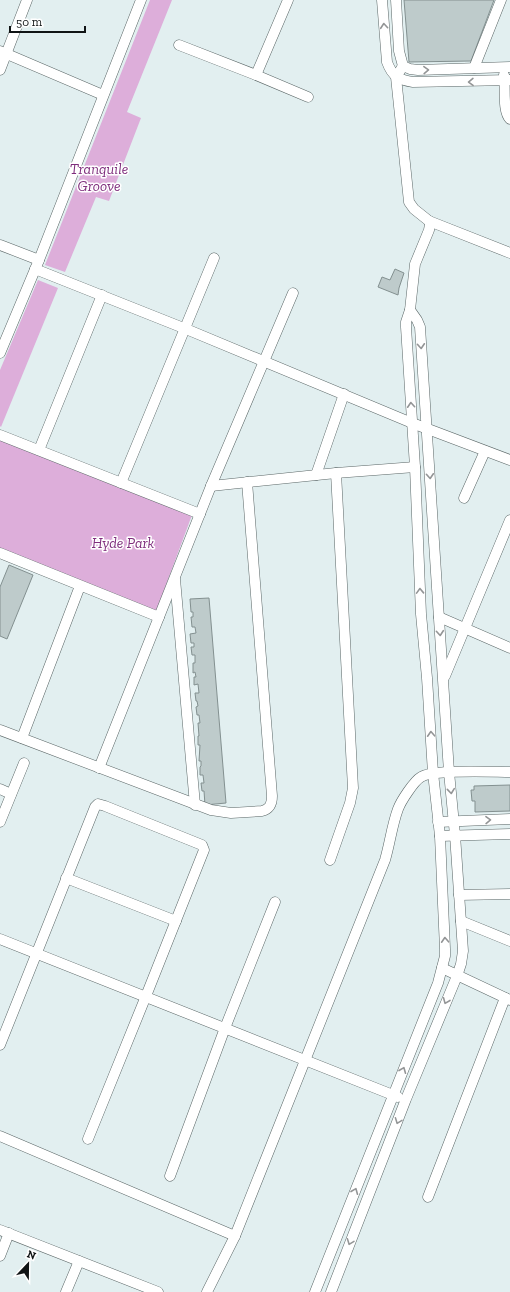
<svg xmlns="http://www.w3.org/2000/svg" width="510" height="1292" viewBox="0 0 510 1292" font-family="'Zilla Slab',serif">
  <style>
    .green { fill: #ddaeda }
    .building { fill: #becbcb; stroke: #839090 }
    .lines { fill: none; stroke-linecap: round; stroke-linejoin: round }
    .minor-casing { stroke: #5b6767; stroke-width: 11 }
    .minor { stroke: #fff; stroke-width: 10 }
    .oneway { stroke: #939596 }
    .labels { text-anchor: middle; stroke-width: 3; stroke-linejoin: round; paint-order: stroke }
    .park-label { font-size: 15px; font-style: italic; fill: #7f2e7d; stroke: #fff }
  </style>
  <rect width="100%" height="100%" fill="#e2eff0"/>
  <g class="green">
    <polygon points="150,0 172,0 127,112 141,118 109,201 96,197 65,272 45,265"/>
    <polygon points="38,280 58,288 1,427 0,426 0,370"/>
    <polygon points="0,439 192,515 156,612 0,548"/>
  </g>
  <g class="building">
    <polygon points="404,0 494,0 471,61 409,62"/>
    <polygon points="395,269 404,273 399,288 398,295 378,287 382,277 390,280"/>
    <polygon points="9,565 33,575 7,639 0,636 0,587"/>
    <polygon points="209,598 226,803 205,805 204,791 202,791 201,783 204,783 203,775 200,775 200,767 201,766 201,761 199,761 200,745 198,745 198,736 199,736 198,723 200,723 199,715 197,715 196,707 198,706 197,701 196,701 195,693 199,693 198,684 194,685 194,677 196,677 195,672 193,673 193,663 195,663 195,655 192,655 191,647 194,647 194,643 191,643 190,634 196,633 195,627 192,627 191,617 193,617 193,612 191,612 190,599"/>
    <polygon points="510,785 510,811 475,812 475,801 472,801 471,790 474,790 474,786"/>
  </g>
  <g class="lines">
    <g class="minor-casing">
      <g id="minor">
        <path d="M382 0 387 62C392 76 399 80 413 82L510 80"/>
        <polyline points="396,0 399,51 403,66 410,69 418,70 510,67"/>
        <polyline points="179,45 256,75 288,0"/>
        <polyline points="0,51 103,95"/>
        <polyline points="474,68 501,0"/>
        <polyline points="0,70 27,0"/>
        <polyline points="256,75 308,97"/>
        <path d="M504 75C506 87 502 111 510 119"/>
        <polyline points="429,221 510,253"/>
        <polyline points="0,245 39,260"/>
        <polyline points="35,269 186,329 412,423 510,460"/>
        <polyline points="0,353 39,260 141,0"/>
        <polyline points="0,435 200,514"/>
        <polyline points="39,450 102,295"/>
        <polyline points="316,475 344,394"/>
        <polyline points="121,483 214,258"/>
        <polyline points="211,486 336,473 415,467"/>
        <polyline points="464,498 485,451"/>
        <polyline points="0,553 159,617"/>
        <polyline points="175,579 195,805"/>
        <polyline points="439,617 510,648"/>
        <polyline points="445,676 510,520"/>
        <path d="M0 730 211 810 231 813 262 811C270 809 272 804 272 796L247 482"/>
        <polyline points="22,738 80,586"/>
        <polyline points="99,768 211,486 293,293"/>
        <polyline points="0,789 11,794"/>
        <polyline points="0,822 24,763"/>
        <polyline points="438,822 510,819"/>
        <polyline points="440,836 510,834"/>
        <polyline points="330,860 350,803 353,788 336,473"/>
        <polyline points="66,878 176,921"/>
        <polyline points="459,895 510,894"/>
        <polyline points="461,921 510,941"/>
        <polyline points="0,939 398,1097"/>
        <polyline points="442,968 510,1000"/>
        <polyline points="0,1045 95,807 98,804 105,806 202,845 204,850 146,996 88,1139"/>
        <polyline points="0,1136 235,1236"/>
        <polyline points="170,1176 225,1028 275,902"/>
        <polyline points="428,1197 505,998"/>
        <polyline points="0,1230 158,1292"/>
        <polyline points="0,1256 9,1233"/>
        <polyline points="66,1292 79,1261"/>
        <path d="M207 1292 235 1236 385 860C390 843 392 825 398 809 401 801 414 781 421 777 433 769 493 772 510 772"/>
        <polyline points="315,1292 438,983 445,956 445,949 440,836 433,773 427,678 421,614 415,467 406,327 406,322 410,310 415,264 429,230 430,224 429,221 414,209 409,202 396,77 403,66"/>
        <polyline points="331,1292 406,1099 457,976 461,964 463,951 455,835 449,772 420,327 417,320 410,310"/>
      </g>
    </g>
    <use href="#minor" class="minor"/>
  </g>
  <defs><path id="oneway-chevron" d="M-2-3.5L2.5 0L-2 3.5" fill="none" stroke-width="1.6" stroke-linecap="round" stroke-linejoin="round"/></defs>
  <g class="oneway">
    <use href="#oneway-chevron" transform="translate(384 26) rotate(-95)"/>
    <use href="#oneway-chevron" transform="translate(426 70) rotate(-2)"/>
    <use href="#oneway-chevron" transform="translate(471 82) rotate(179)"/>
    <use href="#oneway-chevron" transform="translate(421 346) rotate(86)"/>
    <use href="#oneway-chevron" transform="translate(411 405) rotate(-94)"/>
    <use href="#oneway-chevron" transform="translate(430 476) rotate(86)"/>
    <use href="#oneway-chevron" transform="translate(420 591) rotate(-92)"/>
    <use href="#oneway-chevron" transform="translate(440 633) rotate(85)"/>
    <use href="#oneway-chevron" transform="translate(431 734) rotate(-93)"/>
    <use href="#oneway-chevron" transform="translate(451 791) rotate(84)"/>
    <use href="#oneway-chevron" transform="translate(488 820) rotate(-1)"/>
    <use href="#oneway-chevron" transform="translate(445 940) rotate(-93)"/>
    <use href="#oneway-chevron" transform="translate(446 1001) rotate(112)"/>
    <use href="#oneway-chevron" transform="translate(403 1070) rotate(-68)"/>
    <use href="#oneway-chevron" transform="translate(398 1121) rotate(111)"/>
    <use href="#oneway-chevron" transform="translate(355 1191) rotate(-68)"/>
    <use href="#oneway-chevron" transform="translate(350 1242) rotate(111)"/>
  </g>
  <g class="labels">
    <g class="park-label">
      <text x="99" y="174">Tranquile<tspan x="99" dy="17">Groove</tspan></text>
      <text x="123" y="548">Hyde Park</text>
    </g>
  </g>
  <g transform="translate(28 1264) rotate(22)" stroke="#ffffff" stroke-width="3" paint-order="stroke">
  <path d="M0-3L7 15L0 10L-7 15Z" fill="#101415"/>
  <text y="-6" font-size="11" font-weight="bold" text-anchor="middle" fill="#101415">N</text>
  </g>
  <path d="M10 26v6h75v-6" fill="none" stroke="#101415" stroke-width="2"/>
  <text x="16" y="26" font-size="12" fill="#101415" stroke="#ffffff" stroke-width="3" paint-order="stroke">50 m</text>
</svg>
